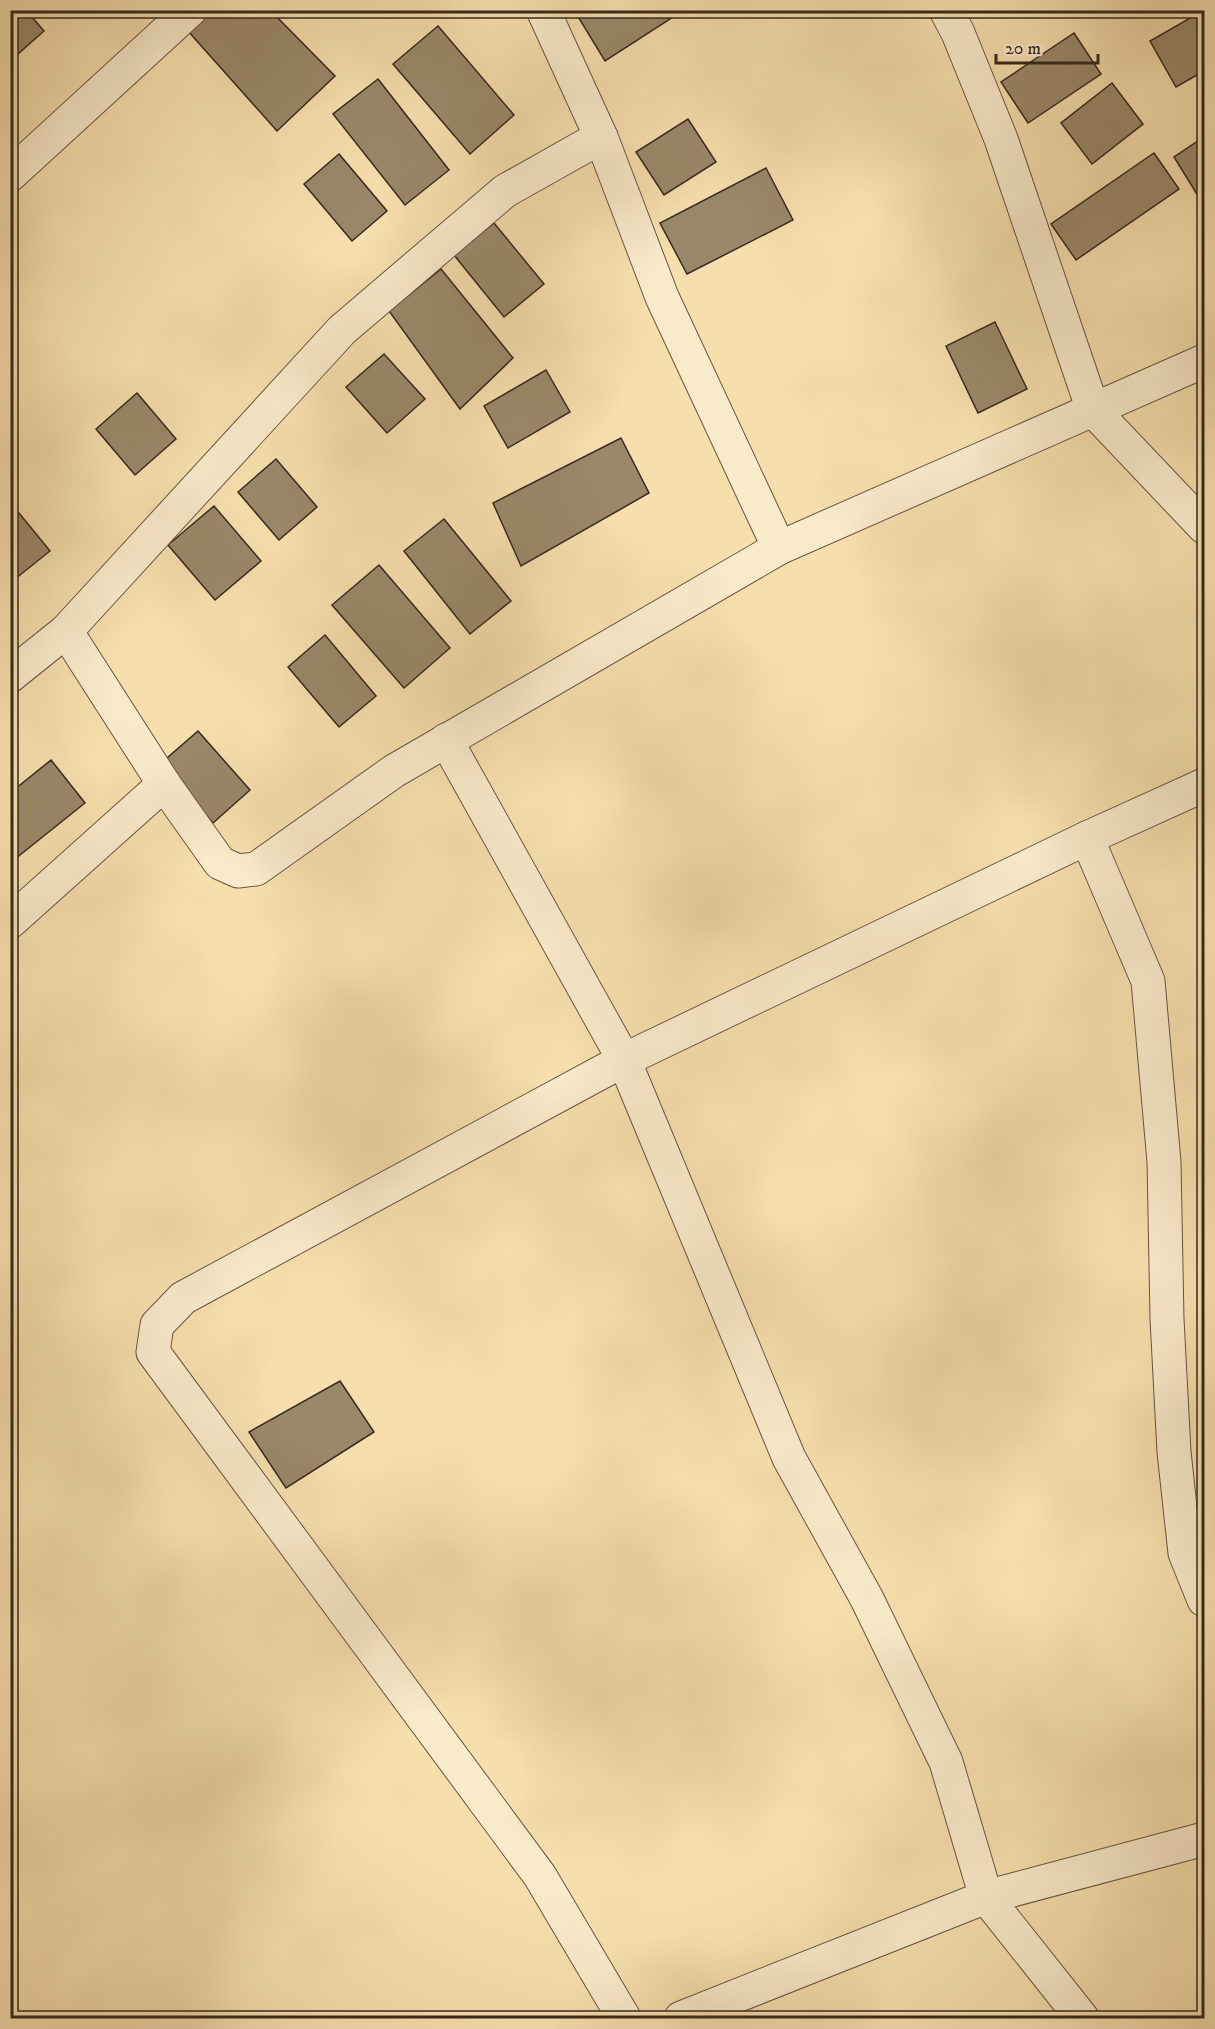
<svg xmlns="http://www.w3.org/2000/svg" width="1215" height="2029" viewBox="0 0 1215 2029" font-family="'IM FELL DW Pica',serif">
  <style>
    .building { fill: #9a8869; stroke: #36291f; stroke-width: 1.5 }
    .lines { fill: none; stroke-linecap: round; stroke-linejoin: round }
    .minor-casing { stroke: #665642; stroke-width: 35 }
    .minor { stroke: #f9eaca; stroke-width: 33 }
  </style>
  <rect width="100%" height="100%" fill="#f6dfad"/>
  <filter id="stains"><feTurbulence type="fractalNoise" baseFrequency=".00333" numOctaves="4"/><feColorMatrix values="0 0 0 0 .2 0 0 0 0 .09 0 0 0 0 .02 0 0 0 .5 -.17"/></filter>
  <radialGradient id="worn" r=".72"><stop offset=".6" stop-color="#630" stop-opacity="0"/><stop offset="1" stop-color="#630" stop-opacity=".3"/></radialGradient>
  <g class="building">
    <polygon points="10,10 26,10 44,31 10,61"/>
    <polygon points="213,10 270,10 335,76 277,131 188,31"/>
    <polygon points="584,10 684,10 605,61 577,15"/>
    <polygon points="1204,10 1204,71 1176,87 1150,41"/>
    <polygon points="438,26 514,115 470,154 393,64"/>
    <polygon points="1074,33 1101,74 1028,123 1001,82"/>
    <polygon points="378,79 449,170 405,205 333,114"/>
    <polygon points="1112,83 1143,124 1092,164 1061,123"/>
    <polygon points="688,119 716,162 664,195 636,152"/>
    <polygon points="1204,137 1204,203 1203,204 1174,157"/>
    <polygon points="1154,153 1179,189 1076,260 1051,224"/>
    <polygon points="339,154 387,211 352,241 304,184"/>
    <polygon points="766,168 793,220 687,274 660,223"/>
    <polygon points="494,223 544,284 504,317 454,255"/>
    <polygon points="441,269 513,358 460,409 389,311"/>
    <polygon points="995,322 1027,389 978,413 946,346"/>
    <polygon points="384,354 425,399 387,433 346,387"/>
    <polygon points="546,370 570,412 508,448 484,406"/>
    <polygon points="137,393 176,439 135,475 96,429"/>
    <polygon points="621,438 649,493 521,566 493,503"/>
    <polygon points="276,459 317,507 279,540 238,492"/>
    <polygon points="10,502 50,551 10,583"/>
    <polygon points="214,506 261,561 215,600 168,545"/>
    <polygon points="444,519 511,601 470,634 404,551"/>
    <polygon points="379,565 450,648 404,688 332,605"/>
    <polygon points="325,635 376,696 339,727 288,667"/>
    <polygon points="198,731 250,790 213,823 160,764"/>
    <polygon points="51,760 85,803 10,863 10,793"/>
    <polygon points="340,1381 374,1432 286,1488 249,1432"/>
  </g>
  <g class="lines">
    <g class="minor-casing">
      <g id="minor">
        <polyline points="543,10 601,137 662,297 779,548"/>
        <polyline points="946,10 958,33 1001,139 1093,410 1204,527"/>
        <polyline points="10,175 190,10"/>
        <polyline points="66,631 164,784"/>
        <polyline points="10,676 66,631 342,330 505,191 601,137"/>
        <polyline points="446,740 624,1060 789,1458 867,1599 946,1762 986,1897 1082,2018"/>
        <polyline points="1087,838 1148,981 1164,1162 1167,1319 1174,1452 1185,1553 1204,1600"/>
        <polyline points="10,922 164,784 220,863 238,871 256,869 394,771 779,548 1204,361"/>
        <polyline points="624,2018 540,1876 153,1352 157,1325 183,1298 624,1060 1087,838 1204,785"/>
        <polyline points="681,2018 986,1897 1204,1839"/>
      </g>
    </g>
    <use href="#minor" class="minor"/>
  </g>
  <rect width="1215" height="2029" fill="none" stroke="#f6dfad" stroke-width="36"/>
  <rect x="12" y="12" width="1191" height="2005" fill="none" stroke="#36291f" stroke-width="3"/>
  <rect x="18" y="18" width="1179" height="1993" fill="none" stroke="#36291f" stroke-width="1.5"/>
  <path d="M996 54v9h102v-9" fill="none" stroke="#36291f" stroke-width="3"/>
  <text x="1005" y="54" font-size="18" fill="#36291f" stroke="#f9eaca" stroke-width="4.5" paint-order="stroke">20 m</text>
  <rect width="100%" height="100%" filter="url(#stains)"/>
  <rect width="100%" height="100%" fill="url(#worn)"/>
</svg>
